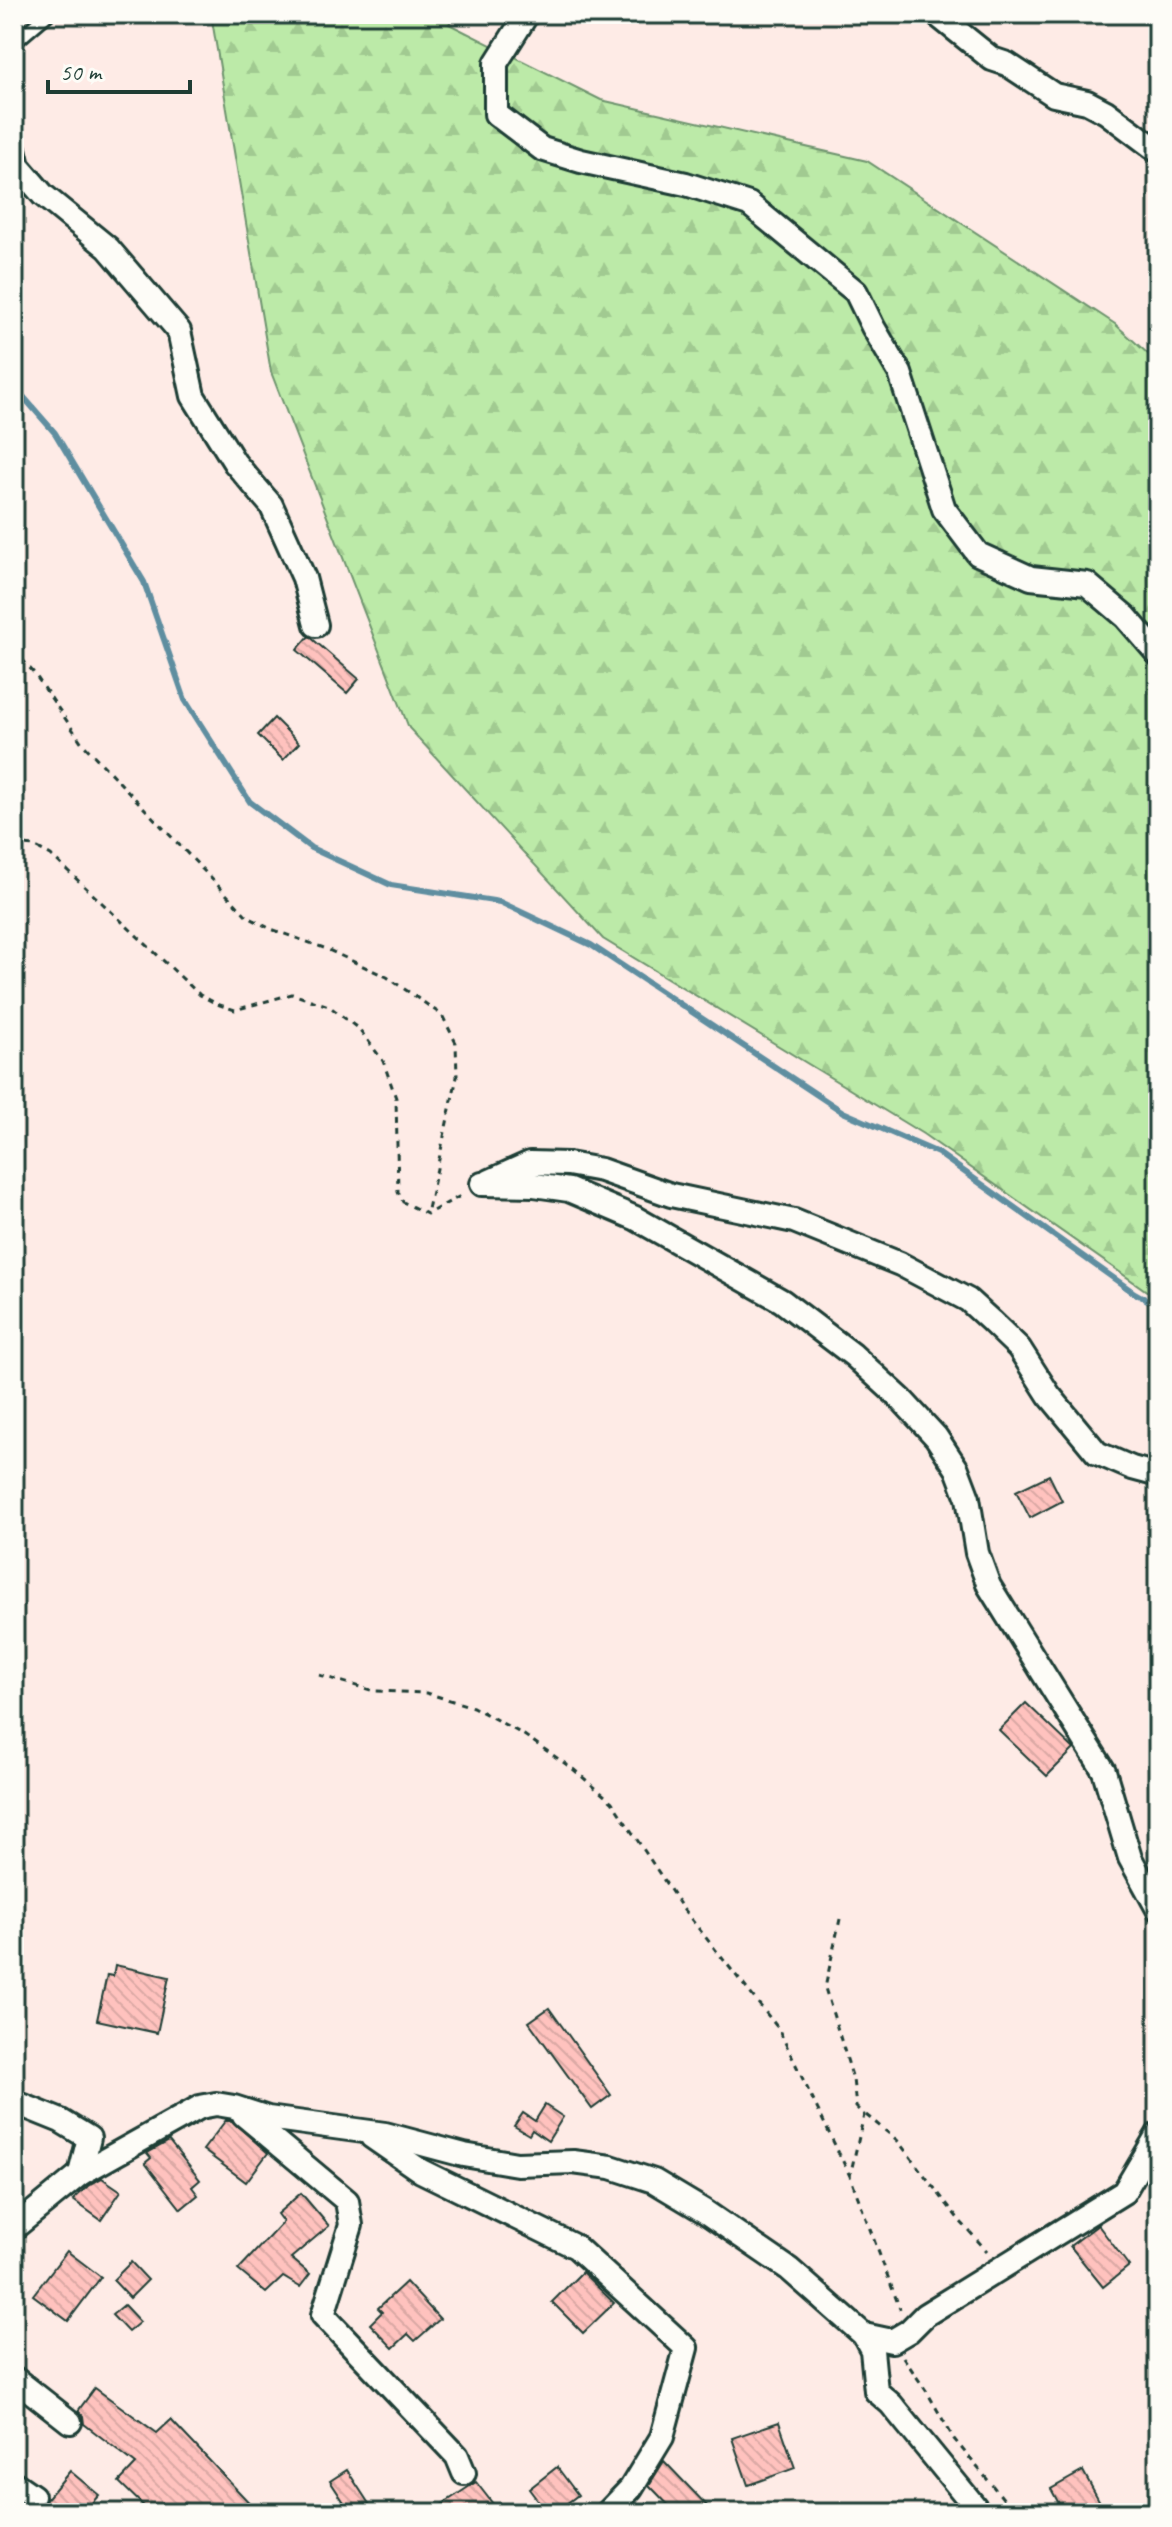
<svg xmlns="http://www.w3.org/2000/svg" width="1172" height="2527" viewBox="0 0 1172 2527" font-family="Caveat,sans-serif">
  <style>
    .forest { fill: url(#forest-firs); stroke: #6e946e; stroke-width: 2 }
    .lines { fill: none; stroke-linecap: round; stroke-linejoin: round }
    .stream { stroke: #5e8ea0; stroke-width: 6 }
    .building { fill: url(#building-back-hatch); stroke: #1f3d34; stroke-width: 2 }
    .service-casing { stroke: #1f3d34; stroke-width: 17 }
    .minor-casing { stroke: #1f3d34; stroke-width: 28 }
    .path { stroke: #1f3d34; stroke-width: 3; stroke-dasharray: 6 6; stroke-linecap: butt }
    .service { stroke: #fdfcf7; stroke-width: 11 }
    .minor { stroke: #fdfcf7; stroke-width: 22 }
  </style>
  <defs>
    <pattern id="forest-firs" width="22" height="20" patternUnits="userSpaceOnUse" patternTransform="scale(2)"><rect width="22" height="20" fill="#bceaa8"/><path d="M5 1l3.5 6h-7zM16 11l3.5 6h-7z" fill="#a1ca91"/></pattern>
    <pattern id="building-back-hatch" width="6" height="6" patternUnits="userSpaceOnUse" patternTransform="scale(2)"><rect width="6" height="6" fill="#ffc2be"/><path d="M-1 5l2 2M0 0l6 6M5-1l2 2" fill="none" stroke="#daa8a4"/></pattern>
  </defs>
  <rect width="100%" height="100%" fill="#feebe6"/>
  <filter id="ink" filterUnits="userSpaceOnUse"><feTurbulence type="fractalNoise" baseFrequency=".0125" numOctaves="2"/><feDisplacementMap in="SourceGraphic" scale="16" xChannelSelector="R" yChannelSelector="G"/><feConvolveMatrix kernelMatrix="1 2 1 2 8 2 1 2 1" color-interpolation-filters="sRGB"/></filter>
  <g filter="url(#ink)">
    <polygon class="forest" points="211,14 455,14 449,24 601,100 867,161 1115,324 1158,363 1158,1299 923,1134 603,939 409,728 271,372"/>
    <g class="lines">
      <polyline class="stream" points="14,386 55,433 144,582 185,700 250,802 311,848 391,885 500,902 591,945 843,1112 938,1153 1133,1292 1158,1306"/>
    </g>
    <g class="building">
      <polygon points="309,636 359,679 347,693 297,650"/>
      <polygon points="274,718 299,743 283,760 258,735"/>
      <polygon points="1049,1475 1062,1501 1030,1518 1016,1491"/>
      <polygon points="1026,1703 1074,1749 1047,1776 999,1730"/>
      <polygon points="115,1965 169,1977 157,2033 97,2020 107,1975 113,1976"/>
      <polygon points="549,2008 611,2095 592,2109 529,2022"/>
      <polygon points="545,2105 563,2117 548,2141 532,2130 529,2135 514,2126 523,2113 535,2121"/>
      <polygon points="226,2120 232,2121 268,2153 246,2182 203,2150"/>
      <polygon points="169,2141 200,2180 192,2187 198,2195 181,2209 145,2163 151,2158 147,2153"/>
      <polygon points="102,2178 121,2191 101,2220 73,2200 88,2186"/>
      <polygon points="301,2193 329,2226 291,2258 310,2274 300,2287 283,2277 266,2293 238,2270 283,2222 277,2214"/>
      <polygon points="1098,2225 1129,2266 1103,2287 1070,2246"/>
      <polygon points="67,2251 101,2277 68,2321 33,2295"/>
      <polygon points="131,2262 148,2280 130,2298 113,2280"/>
      <polygon points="582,2272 614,2303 583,2333 552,2302"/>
      <polygon points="406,2282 440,2319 415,2341 408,2334 393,2348 370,2324 382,2312 378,2308"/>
      <polygon points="124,2305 140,2322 128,2332 112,2315"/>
      <polygon points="95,2388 157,2433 171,2420 259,2513 151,2513 119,2482 136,2464 84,2424 83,2416 78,2411"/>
      <polygon points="779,2422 795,2468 748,2485 732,2438"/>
      <polygon points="664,2461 714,2513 676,2513 649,2485"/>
      <polygon points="557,2467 578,2495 554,2513 547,2513 529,2489"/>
      <polygon points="347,2470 375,2513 351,2513 330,2481"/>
      <polygon points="70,2471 99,2495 83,2513 35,2513"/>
      <polygon points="1083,2471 1101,2504 1084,2513 1064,2513 1051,2489"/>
      <polygon points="476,2482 500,2513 429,2513"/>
    </g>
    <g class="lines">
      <g class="service-casing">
        <polyline id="service" points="14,43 48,14"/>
      </g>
      <g class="minor-casing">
        <g id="minor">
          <polyline points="527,14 496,63 496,114 542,149 581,161 686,184 749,204 856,292 873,327 900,373 944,509 978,554 1031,578 1087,584 1126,617 1158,654"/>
          <polyline points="936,14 992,59 1007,64 1054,95 1087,102 1106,112 1158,151"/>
          <polyline points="14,149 18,166 43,195 108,248 179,331 193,396 235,463 271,505 304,578 316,625"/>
          <polyline points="490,1181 530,1163 568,1164 601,1170 671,1195 794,1221 900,1264 968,1300 991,1321 1019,1348 1049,1395 1097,1453 1132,1468 1158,1475"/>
          <polyline points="482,1184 534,1185 569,1190 635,1218 782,1301 853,1355 901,1399 936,1437 957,1469 968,1498 977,1553 989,1586 1104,1771 1130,1858 1158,1909"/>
          <polyline points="14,2102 61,2121 89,2138 80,2174"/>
          <polyline points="244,2115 347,2201 351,2225 323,2315 457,2456 464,2473"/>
          <polyline points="372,2137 421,2171 576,2247 686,2348 662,2437 631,2488 607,2513"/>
          <polyline points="14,2228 80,2174 200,2107 216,2104 234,2107 268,2118 385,2134 464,2155 517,2164 573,2162 611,2167 654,2181 704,2211 789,2269 864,2335 892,2341 909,2331 925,2315 1124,2192 1158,2134"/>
          <polyline points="864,2335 872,2350 876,2391 891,2404 980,2513"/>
          <polyline points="14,2378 70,2422"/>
          <polyline points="14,2483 33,2496"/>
        </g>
      </g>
      <g class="path">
        <polyline points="14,650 34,673 82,743 248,917 271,929 324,948 387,977 442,1015 456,1043 457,1077 427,1214"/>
        <polyline points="14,844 34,846 51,855 200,995 217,1004 235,1010 292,994 329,1006 360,1030 383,1061 396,1098 398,1192 403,1202 427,1214 464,1194"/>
        <polyline points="319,1675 374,1691 426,1693 473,1707 524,1735 573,1769 612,1802 683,1909 778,2028 850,2176 900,2309"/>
        <polyline points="840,1919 825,1988 853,2079 856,2107 864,2115 850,2176"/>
        <polyline points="866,2115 897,2140 960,2221 987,2251"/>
        <polyline points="903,2357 927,2392 954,2439 1015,2513"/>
      </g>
      <use href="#service" class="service"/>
      <use href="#minor" class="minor"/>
    </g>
  </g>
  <rect width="1172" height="2527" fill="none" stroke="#fdfcf7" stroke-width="48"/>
  <rect x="24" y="24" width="1124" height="2479" fill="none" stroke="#1f3d34" stroke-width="3" filter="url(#ink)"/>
  <path d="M48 80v12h142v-12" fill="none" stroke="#1f3d34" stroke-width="4"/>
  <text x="60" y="80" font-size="24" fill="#1f3d34" stroke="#fdfcf7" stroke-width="6" paint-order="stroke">50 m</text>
</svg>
